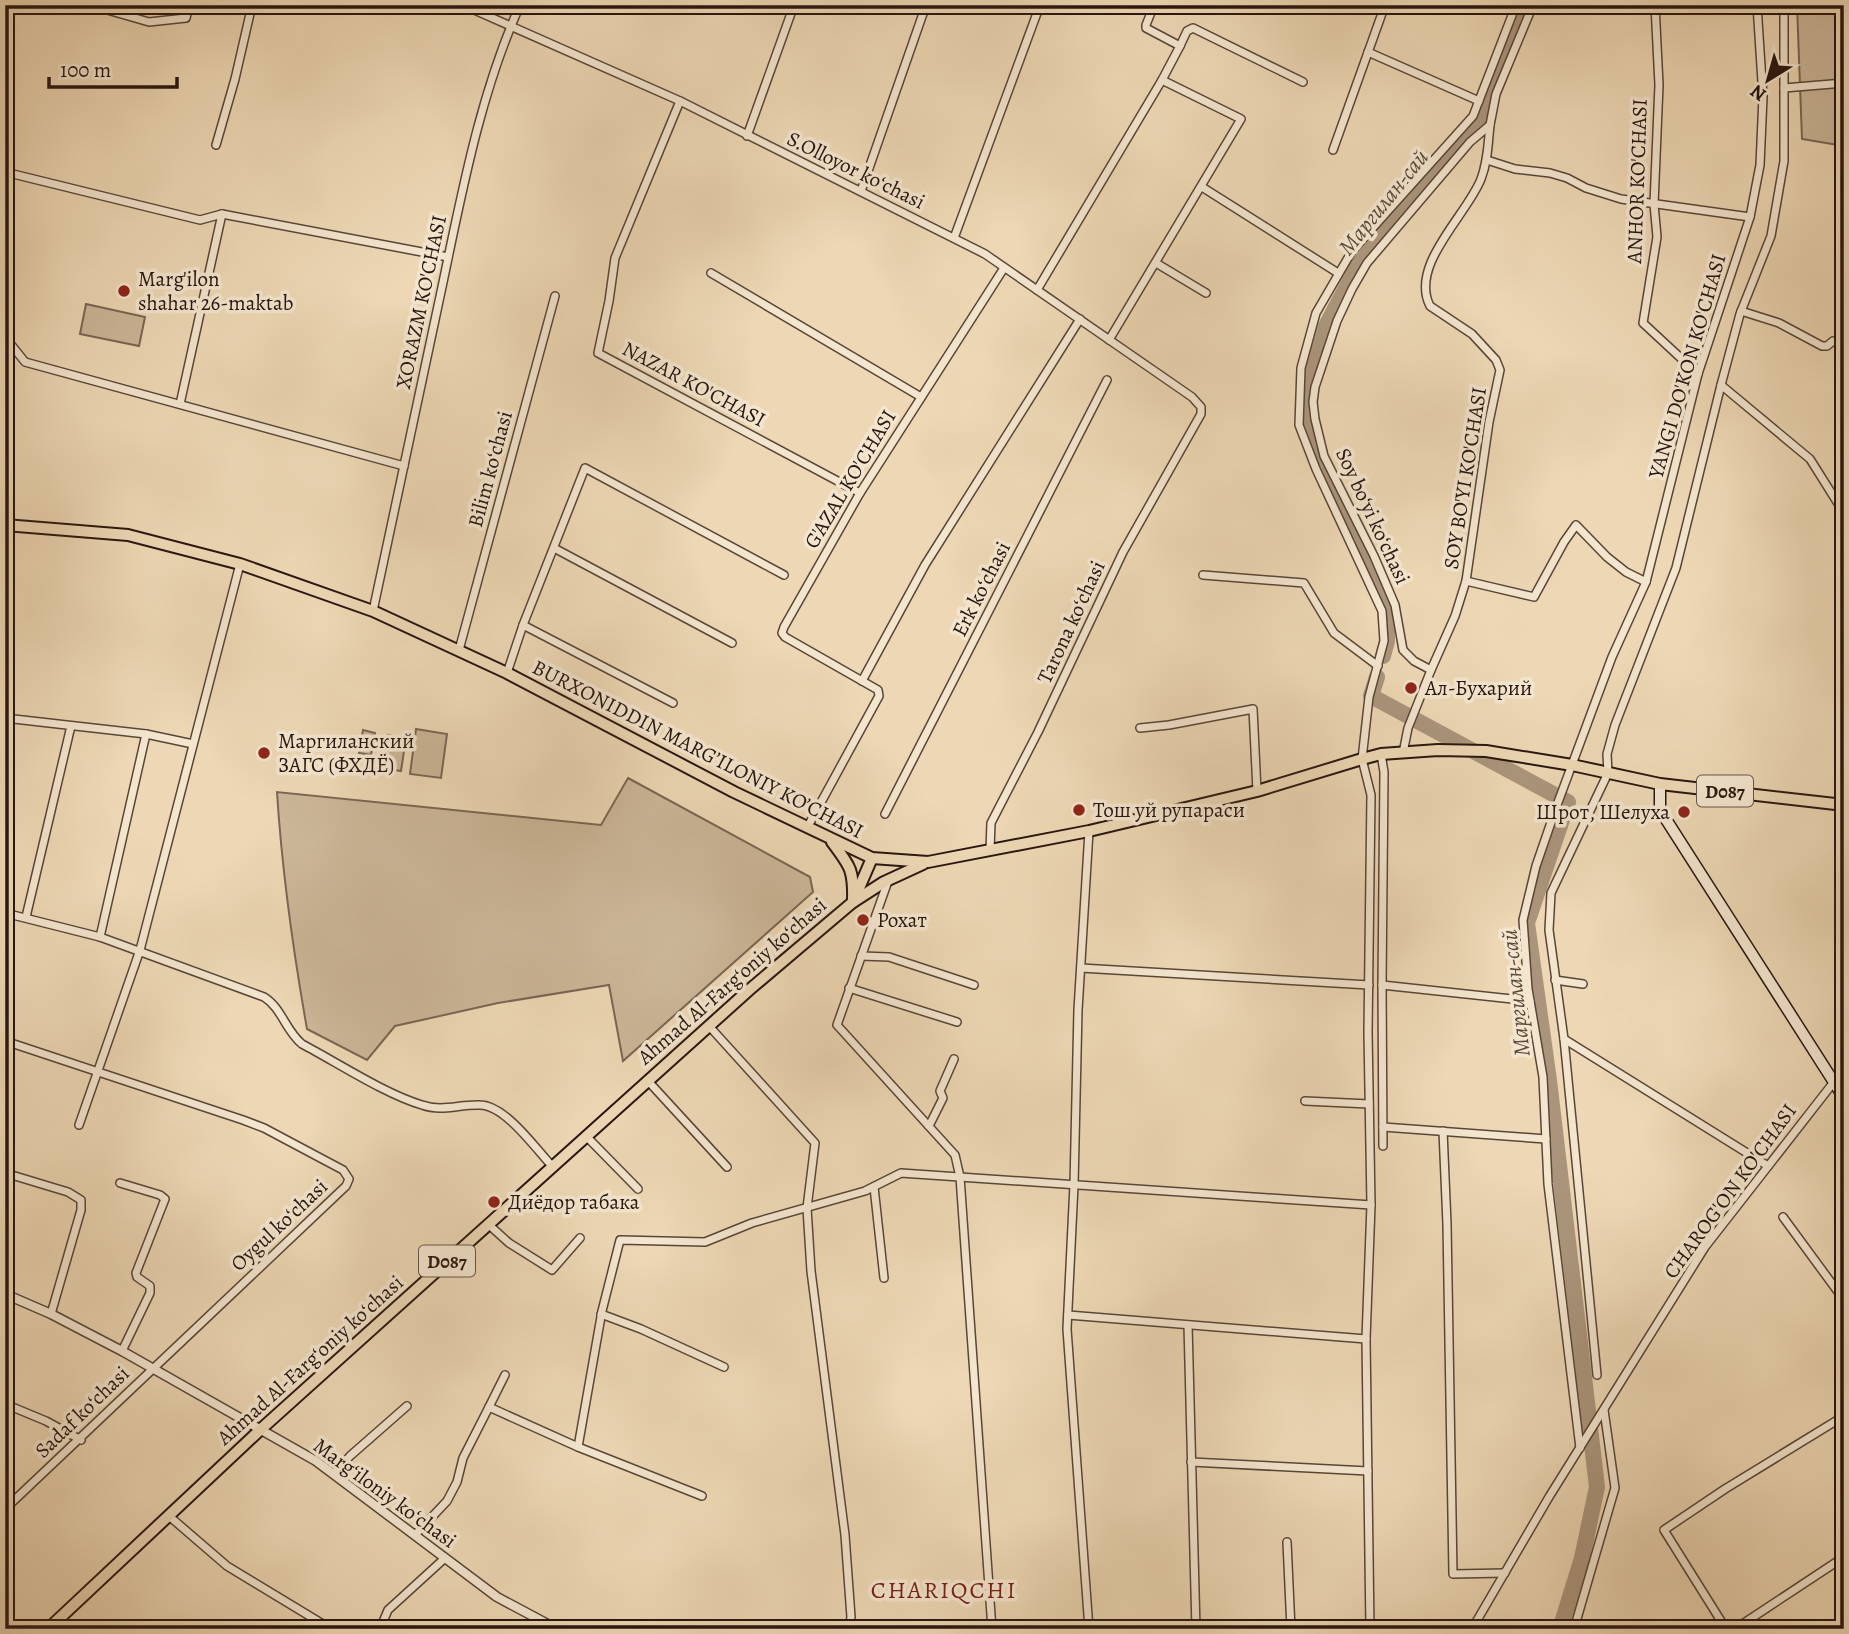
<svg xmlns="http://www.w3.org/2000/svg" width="1849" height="1634" viewBox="0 0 1849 1634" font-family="Alegreya,serif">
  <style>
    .green { fill: #cbb698; stroke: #796654; stroke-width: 2 }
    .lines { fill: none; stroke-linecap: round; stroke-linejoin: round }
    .river { stroke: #aa957c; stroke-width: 16 }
    .minor-casing { stroke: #584639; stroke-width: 10 }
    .tertiary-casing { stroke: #584639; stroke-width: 11 }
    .secondary-casing { stroke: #271610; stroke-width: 13 }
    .primary-casing { stroke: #271610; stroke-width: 14 }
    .minor { stroke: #f3e5ce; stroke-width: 7 }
    .tertiary { stroke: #f3e5ce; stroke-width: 8 }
    .secondary { stroke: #f3e5ce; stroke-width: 10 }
    .primary { stroke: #edd7b4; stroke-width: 10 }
    .poi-dot { fill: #8f2418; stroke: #f3e5ce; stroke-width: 2.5 }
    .labels { text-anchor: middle; stroke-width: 7; stroke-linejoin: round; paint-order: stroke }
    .shield { fill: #f3e5ce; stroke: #645449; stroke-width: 2 }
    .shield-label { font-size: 19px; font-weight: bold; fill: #271610 }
    .street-label { font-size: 21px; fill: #271610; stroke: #f3e5ce }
    .poi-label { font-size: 21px; fill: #271610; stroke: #f3e5ce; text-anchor: start }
    .water-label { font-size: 23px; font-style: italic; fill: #5b493b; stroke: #f3e5ce }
    .quarter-label { font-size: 24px; letter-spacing: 2px; fill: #7a1f14; stroke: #f3e5ce }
  </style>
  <rect width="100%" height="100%" fill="#edd7b4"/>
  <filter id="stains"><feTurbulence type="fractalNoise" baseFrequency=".00286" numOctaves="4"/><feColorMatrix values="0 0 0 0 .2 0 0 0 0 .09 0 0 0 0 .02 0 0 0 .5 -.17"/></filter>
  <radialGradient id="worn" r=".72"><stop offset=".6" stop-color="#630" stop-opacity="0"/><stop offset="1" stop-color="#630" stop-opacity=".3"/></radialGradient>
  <g class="green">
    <polygon points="1797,5 1844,5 1844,146 1802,139"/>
    <polygon points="86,304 145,317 139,346 80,334"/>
    <polygon points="416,729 447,734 441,778 410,774"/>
    <polygon points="363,730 375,733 371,755 359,753"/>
    <polygon points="388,735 406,738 401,771 382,768"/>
    <path d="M628 778 810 877 813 892 623 1061 609 985 498 1003 395 1026 367 1060 307 1029C293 950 282 872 277 792L601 825Z"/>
  </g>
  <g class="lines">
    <g class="river">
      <polyline points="1383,656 1387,641 1387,609 1309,438 1311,377 1326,326 1360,261 1478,123 1524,5"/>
      <polyline points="1377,677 1371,696 1568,802 1527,923 1549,1080 1597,1487 1582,1558 1560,1629"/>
    </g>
    <g class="minor-casing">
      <g id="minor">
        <polyline points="90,5 149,22 186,18 187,14 185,5"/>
        <polyline points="463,5 680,101 985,254 1192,397 1201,407 1201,414 1123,552 1038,732 991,823 990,850"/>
        <polyline points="1655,5 1659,85 1654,204 1657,237 1643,323 1698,374"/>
        <polyline points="1180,46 1187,31 1193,28 1303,82"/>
        <polyline points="1368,52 1479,101"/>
        <polyline points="1784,88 1844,83"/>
        <polyline points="680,101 615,258 609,301 598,353 860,493"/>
        <polyline points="747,136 794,5"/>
        <polyline points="216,145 235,79 252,5"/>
        <polyline points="1333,150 1385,5"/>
        <polyline points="1487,160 1515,169 1550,173 1567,178 1586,188 1621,199 1750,217"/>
        <polyline points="5,172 200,220 222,214 448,257"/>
        <polyline points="1202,187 1338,273"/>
        <polyline points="861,191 926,5"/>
        <polyline points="954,238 1040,5"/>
        <polyline points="1156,263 1206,293"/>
        <polyline points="711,273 921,397"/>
        <polyline points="1037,290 1162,80"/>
        <polyline points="1741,311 1779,323 1822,346 1827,346 1833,341 1844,346"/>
        <polyline points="5,337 25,362 404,466"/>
        <polyline points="1109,340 1241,119 1162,80 1180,46 1146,28 1146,25 1154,5"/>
        <polyline points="1721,385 1740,314 1771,236 1784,161 1784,5"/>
        <polyline points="180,404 222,214"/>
        <polyline points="554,548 732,643"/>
        <polyline points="1203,575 1304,583 1334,633 1378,666"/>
        <polyline points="1466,581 1534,597 1564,542 1576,525 1607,557 1626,572 1646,582"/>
        <path d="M373 611C396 503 419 395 442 287 462 192 480 94 520 5"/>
        <polyline points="523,625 673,703"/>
        <polyline points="459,650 555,296"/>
        <path d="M1431 670 1455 616 1466 581 1489 422 1500 370 1496 360 1472 334 1430 306C1409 265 1467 215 1481 179 1488 161 1488 143 1490 125"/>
        <polyline points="507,673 523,625 585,468 784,575"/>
        <polyline points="862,681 925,565 1080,319"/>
        <polyline points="5,718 146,734 193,744"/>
        <polyline points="1140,728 1169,725 1253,709 1257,791"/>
        <polyline points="1403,753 1408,728 1431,670 1414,661 1403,650 1395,605 1374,556 1324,456 1315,419 1313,402 1315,387 1337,321 1352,289 1367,263 1470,142 1490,125 1496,94 1533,5"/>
        <polyline points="1381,754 1384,772 1382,985"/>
        <polyline points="885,814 1107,380"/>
        <polyline points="807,828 879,696 878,690 785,637 782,633 784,627 860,493 1004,268"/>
        <polyline points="1089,831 1078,1010 1074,1185 1067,1329 1089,1629"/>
        <polyline points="888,881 837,1025 955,1155 960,1177 992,1629"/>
        <path d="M5 913 100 937 264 997C282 1008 285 1030 302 1044 338 1063 385 1094 422 1105 442 1112 460 1104 480 1105 505 1105 536 1149 552 1166"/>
        <polyline points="26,917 71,726"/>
        <polyline points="100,937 146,734"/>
        <polyline points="861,956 889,957 974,985"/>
        <polyline points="1081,968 1369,985"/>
        <polyline points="1555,980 1583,984"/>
        <polyline points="849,988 957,1022"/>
        <polyline points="709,1026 815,1143 807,1208 811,1271 845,1535 851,1617 849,1629"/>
        <polyline points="1564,1039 1597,1375"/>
        <polyline points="5,1041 243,1120 264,1128 343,1170 349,1179 346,1186 5,1509"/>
        <polyline points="648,1081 727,1167"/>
        <polyline points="1305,1101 1369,1104"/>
        <polyline points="79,1125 140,950 240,564"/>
        <polyline points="929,1126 943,1098 940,1091 954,1059"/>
        <polyline points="1383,1127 1546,1139"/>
        <polyline points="1443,1131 1447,1224 1453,1574 1505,1573"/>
        <polyline points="586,1136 638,1189"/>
        <polyline points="1383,1146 1382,985 1530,1001"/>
        <polyline points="1768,1166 1564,1039 1549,930 1551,893 1608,773 1607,754 1615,725 1676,568 1721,385 1810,459 1844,513"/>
        <polyline points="5,1173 68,1192 81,1200 81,1210 51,1314"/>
        <polyline points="120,1183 160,1195 165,1199 136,1273 137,1277 150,1286 150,1293 122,1351"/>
        <polyline points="874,1187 884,1278"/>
        <polyline points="1783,1217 1844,1300"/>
        <polyline points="488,1224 509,1243 552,1270 580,1238"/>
        <polyline points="601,1314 641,1329 724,1367"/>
        <polyline points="1068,1315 1366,1339"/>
        <polyline points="1188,1325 1196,1629"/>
        <polyline points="5,1404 46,1421 81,1440"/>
        <polyline points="489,1407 505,1375"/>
        <polyline points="578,1447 602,1311 620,1240 705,1242 752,1223 865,1191 901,1173 1371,1205"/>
        <polyline points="1580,1448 1548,1184 1543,1077 1528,989 1523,920 1536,866 1557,805 1612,657 1646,582 1698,374 1750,217 1760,165 1763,97 1757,5"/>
        <polyline points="1191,1462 1368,1471"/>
        <polyline points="334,1474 350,1456 407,1406"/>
        <polyline points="169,1516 227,1566 331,1629"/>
        <polyline points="415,1535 447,1501 457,1482 463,1458 489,1407 578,1447 702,1496"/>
        <polyline points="1287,1542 1291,1629"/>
        <polyline points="380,1629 388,1610 445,1558"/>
        <polyline points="1370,1629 1366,1339 1371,1205 1368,1032 1371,795 1362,759 1369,697 1384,641 1382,611 1316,469 1299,425 1301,368 1316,313 1352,251 1473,116 1516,5"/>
        <polyline points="1472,1629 1549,1497 1705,1247 1844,1069"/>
        <polyline points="1574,1629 1615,1488 1604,1410"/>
        <polyline points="1726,1629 1664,1530 1725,1489 1844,1416"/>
        <polyline points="1735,1629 1844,1557"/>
      </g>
    </g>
    <g class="tertiary-casing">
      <polyline id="tertiary" points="5,1294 51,1314 122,1351 316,1461 497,1597 557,1629"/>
    </g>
    <g class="secondary-casing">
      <polyline id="secondary" points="1660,784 1660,810 1844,1098"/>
    </g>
    <g class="primary-casing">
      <g id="primary">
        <polyline points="5,525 128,535 240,564 373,611 507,673 734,792 872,858 928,862 1089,831 1257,791 1362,759 1381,754 1438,750 1486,751 1572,765 1660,784 1844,805"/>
        <path d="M832 842C851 867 854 871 853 902L884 882 923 864"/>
        <polyline points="48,1629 260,1430 749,990 853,902 872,858"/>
      </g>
    </g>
    <use href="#minor" class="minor"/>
    <use href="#tertiary" class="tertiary"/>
    <use href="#secondary" class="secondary"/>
    <use href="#primary" class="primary"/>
  </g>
  <g class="poi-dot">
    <circle cx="124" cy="291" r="7"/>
    <circle cx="1411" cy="688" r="7"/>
    <circle cx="264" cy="753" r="7"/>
    <circle cx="1079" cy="810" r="7"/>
    <circle cx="1684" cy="812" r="7"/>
    <circle cx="863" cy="920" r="7"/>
    <circle cx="494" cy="1202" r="7"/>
  </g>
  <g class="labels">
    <g class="shield">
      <rect x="1697" y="775.5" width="56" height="31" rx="5"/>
      <rect x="419" y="1245.5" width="56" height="31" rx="5"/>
    </g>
    <g class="shield-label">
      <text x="1725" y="798">D087</text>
      <text x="447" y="1268">D087</text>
    </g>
    <g class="street-label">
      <text transform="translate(856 170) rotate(26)" y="7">S.Olloyor koʻchasi</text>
      <text transform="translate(1637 181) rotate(-88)" y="7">ANHOR KO'CHASI</text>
      <text transform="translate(421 302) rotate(-78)" y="7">XORAZM KO'CHASI</text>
      <text transform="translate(1687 366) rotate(-74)" y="7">YANGI DO'KON KO'CHASI</text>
      <text transform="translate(694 384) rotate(28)" y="7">NAZAR KO'CHASI</text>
      <text transform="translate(490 469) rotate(-75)" y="7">Bilim koʻchasi</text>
      <text transform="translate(1465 478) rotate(-81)" y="7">SOY BO'YI KO'CHASI</text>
      <text transform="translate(850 479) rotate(-59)" y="7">G'AZAL KO'CHASI</text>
      <text transform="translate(1373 516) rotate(65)" y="7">Soy boʻyi koʻchasi</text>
      <text transform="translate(981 589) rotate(-63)" y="7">Erk koʻchasi</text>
      <text transform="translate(1071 622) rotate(-65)" y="7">Tarona koʻchasi</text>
      <text transform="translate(698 749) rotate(27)" y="7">BURXONIDDIN MARG’ILONIY KO’CHASI</text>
      <text transform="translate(732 981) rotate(-41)" y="7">Ahmad Al-Fargʻoniy koʻchasi</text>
      <text transform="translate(1730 1191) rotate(-54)" y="7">CHAROG'ON KO'CHASI</text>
      <text transform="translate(279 1225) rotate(-43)" y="7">Oygul koʻchasi</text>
      <text transform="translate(310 1360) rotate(-42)" y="7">Ahmad Al-Fargʻoniy koʻchasi</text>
      <text transform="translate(82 1412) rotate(-44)" y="7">Sadaf koʻchasi</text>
      <text transform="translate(385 1493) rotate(36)" y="7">Margʻiloniy koʻchasi</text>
    </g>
    <g class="poi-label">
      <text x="138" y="286">Marg'ilon<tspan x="138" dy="24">shahar 26-maktab</tspan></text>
      <text x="1425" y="695">Ал-Бухарий</text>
      <text x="278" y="748">Маргиланский<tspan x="278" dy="24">ЗАГС (ФХДЁ)</tspan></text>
      <text x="1093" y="817">Тош уй рупараси</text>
      <text x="1670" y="819" text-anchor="end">Шрот, Шелуха</text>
      <text x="877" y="927">Рохат</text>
      <text x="508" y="1209">Диёдор табака</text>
    </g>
    <g class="water-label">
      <text transform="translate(1383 202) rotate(-51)" y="8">Маргилан-сай</text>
      <text transform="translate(1515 993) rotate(-96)" y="8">Маргилан-сай</text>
    </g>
    <g class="quarter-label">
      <text x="944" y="1598">CHARIQCHI</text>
    </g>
  </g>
  <rect width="1849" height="1634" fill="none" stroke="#edd7b4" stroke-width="28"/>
  <rect x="7" y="7" width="1835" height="1620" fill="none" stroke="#271610" stroke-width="3.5"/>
  <rect x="14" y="14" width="1821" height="1606" fill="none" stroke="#271610" stroke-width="2"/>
  <g transform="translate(1768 80) rotate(217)" stroke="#f3e5ce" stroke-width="5" paint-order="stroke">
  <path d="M0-5L12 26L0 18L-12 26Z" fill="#271610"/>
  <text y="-10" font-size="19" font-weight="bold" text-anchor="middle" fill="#271610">N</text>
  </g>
  <path d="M49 77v10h128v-10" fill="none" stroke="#271610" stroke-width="3.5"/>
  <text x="60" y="77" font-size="21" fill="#271610" stroke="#f3e5ce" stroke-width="5" paint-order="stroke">100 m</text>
  <rect width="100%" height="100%" filter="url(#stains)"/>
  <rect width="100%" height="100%" fill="url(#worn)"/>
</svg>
